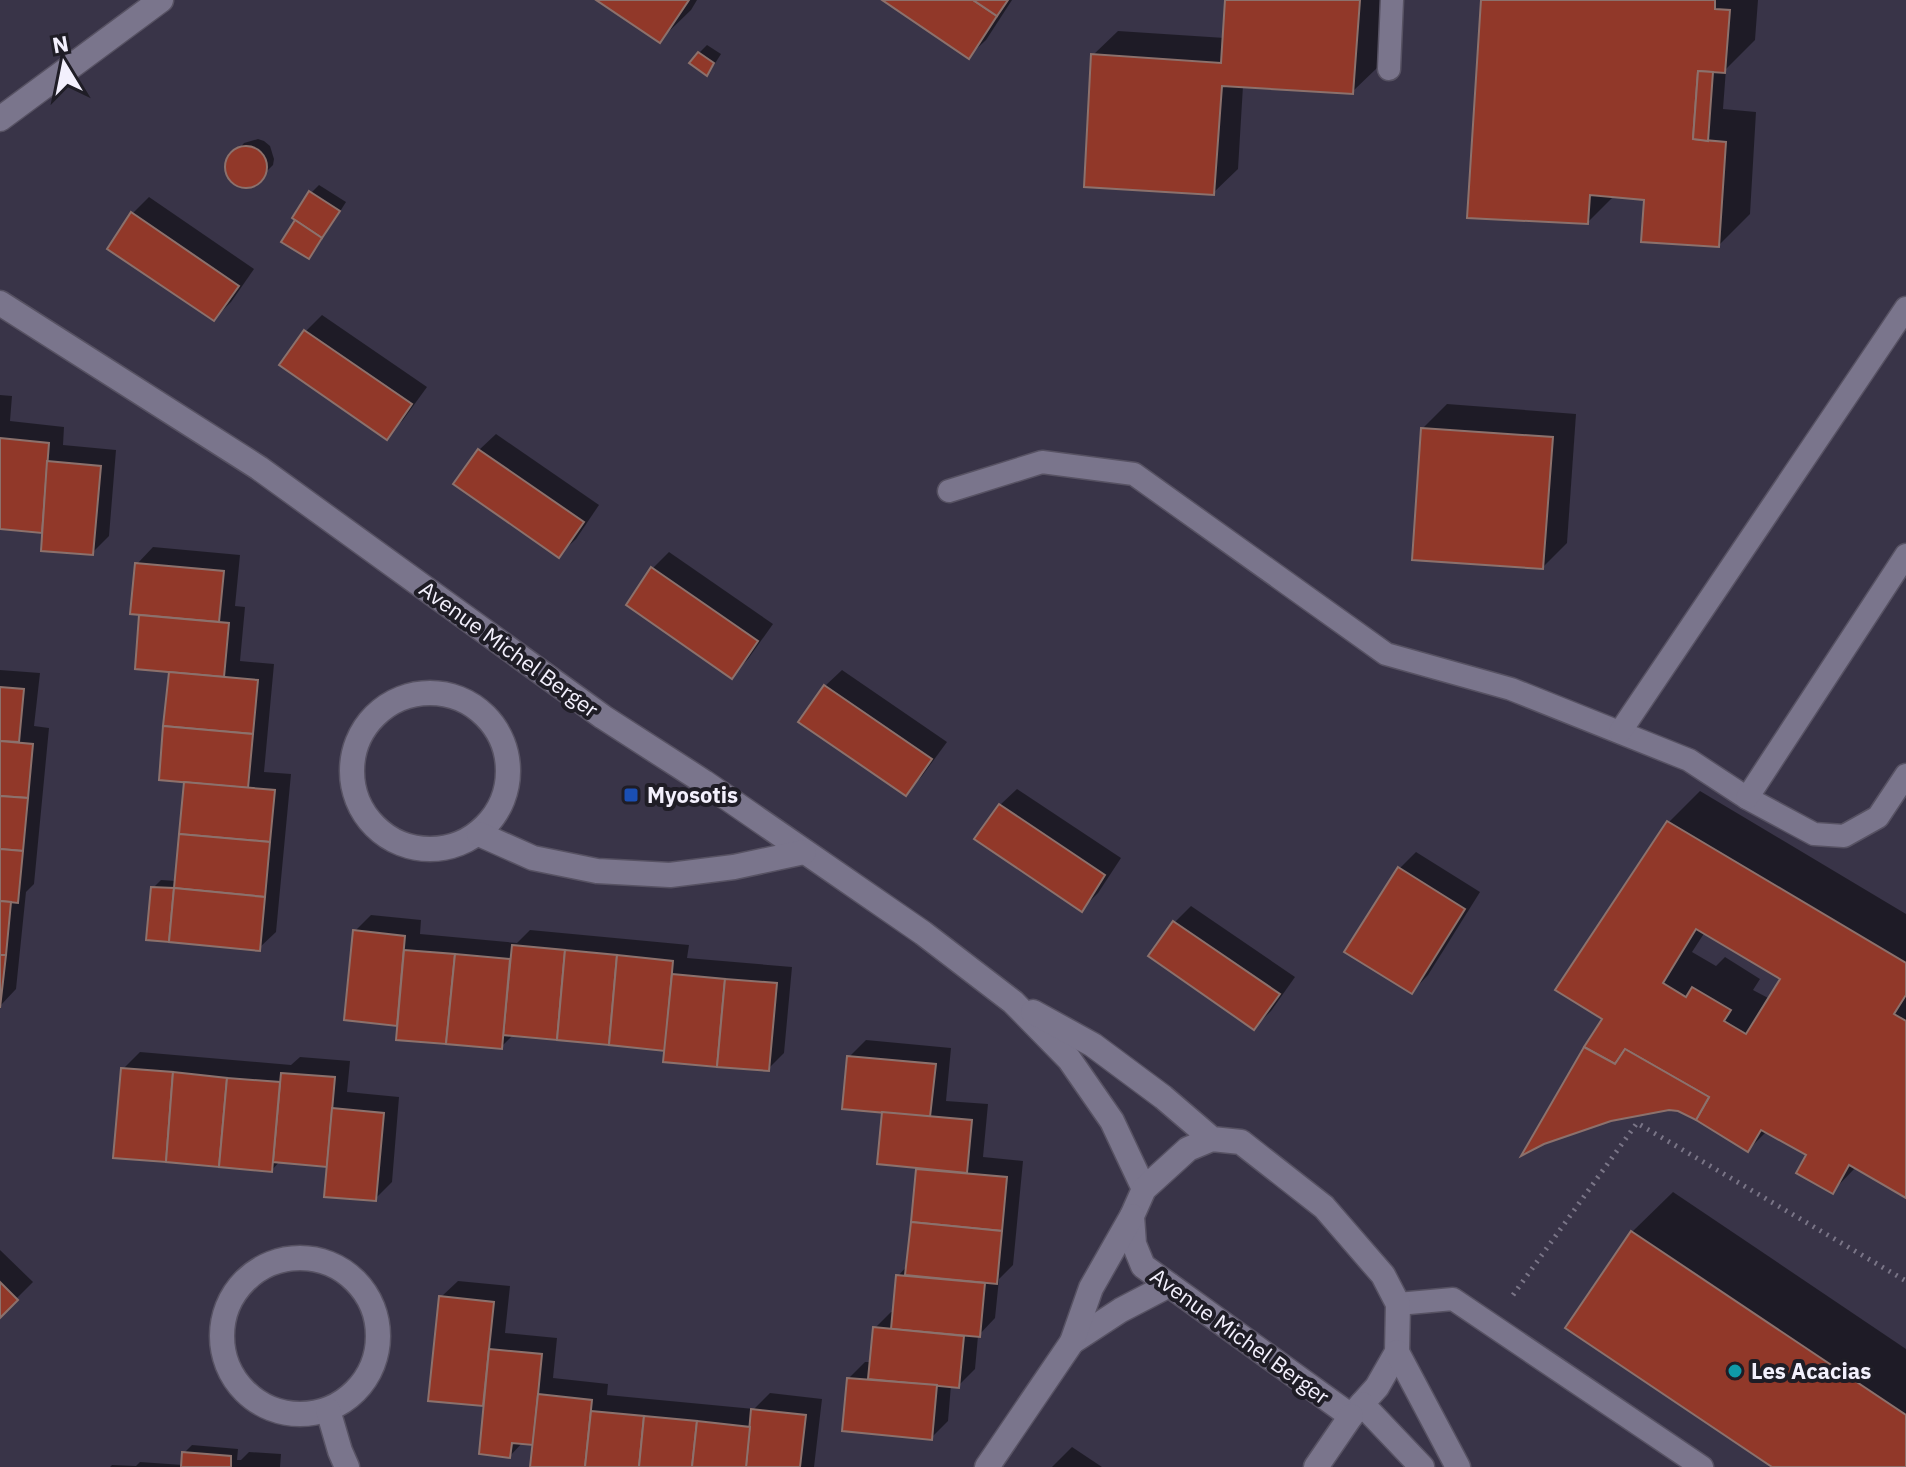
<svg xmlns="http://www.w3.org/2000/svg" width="1906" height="1467" viewBox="0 0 1906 1467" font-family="'IBM Plex Sans',sans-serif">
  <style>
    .shadow { fill: #0007; fill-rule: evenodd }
    .building { fill: #913829; stroke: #8c716c; stroke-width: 2; fill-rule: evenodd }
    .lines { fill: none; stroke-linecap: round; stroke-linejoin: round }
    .lane-casing { stroke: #575263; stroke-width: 25 }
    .street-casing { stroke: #575263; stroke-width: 27 }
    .path { stroke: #7a7587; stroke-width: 5; stroke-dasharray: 2 6; stroke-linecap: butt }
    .lane { stroke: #7a758c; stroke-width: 22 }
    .street { stroke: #7a758c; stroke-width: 24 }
    .transit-dot { fill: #1a4fb4; stroke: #1f1d26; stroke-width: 3 }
    .culture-dot { fill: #0f9aa8; stroke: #1f1d26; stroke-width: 3 }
    .labels { text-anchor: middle; stroke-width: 8; stroke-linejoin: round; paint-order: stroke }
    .street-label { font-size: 22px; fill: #f3f0fd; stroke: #1f1d26 }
    .poi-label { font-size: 22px; font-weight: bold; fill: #f3f0fd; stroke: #1f1d26; text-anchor: start }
  </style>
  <rect width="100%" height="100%" fill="#393448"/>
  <g class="shadow">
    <polygon points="600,0 697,0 691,10 660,40"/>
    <polygon points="886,0 1012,0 986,40 969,56"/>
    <polygon points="1227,0 1381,0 1377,68 1352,92 1243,86 1238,169 1213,193 1093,55 1118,31 1225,38"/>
    <polygon points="1483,0 1758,0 1755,40 1726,69 1723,109 1756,112 1750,214 1719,245 1646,198 1615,195 1588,222"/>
    <polygon points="707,45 721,54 714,65 706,73 699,53"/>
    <polygon points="258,139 264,141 270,146 274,159 273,165 253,185 240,185 234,182 228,170 228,163 244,143"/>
    <polygon points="319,185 346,202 316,249 308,257 311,193"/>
    <polygon points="149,197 254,269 231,302 214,319 110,248 133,213"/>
    <polygon points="322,315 427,387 403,420 386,437 306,331"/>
    <polygon points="0,395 12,396 10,421 64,427 63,445 116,450 109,536 92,553 44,531 0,527"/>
    <polygon points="1447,404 1576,414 1567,543 1543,567 1423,428"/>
    <polygon points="496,434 599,505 576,539 559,555 479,450"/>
    <polygon points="153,547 240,555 235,606 245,607 240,661 274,664 264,772 291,774 276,932 259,948 153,888 161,880 176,881 186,780 171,670 137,667 141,614 137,564"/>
    <polygon points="669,552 773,624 748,659 732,676 653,568"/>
    <polygon points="0,670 40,673 34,726 49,728 34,884 26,892 16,989 0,1006"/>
    <polygon points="842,670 947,742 922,776 906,793 825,686"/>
    <polygon points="1017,789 1121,858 1098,893 1081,910 1000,805"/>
    <path d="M1700 791 1906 914V1196L1856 1167 1833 1191 1809 1154 1767 1131 1748 1150 1605 1019 1558 990 1669 822ZM1705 932 1783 978 1770 999 1753 990 1760 979 1725 957 1716 966 1692 952Z"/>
    <polygon points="1416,852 1480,892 1428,975 1412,992 1399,869"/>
    <polygon points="1191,906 1295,977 1271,1011 1254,1028 1151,956 1175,922"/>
    <polygon points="371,915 421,920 420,934 517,943 530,930 689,945 687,958 792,967 784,1053 768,1069 667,1049 514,1034 501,1047 400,1024 346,1019 355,931"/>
    <polygon points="866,1040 951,1048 946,1101 988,1104 983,1157 1023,1161 1013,1265 999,1279 995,1318 978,1336 975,1369 958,1386 951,1385 948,1421 931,1438 849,1378 865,1362 871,1362 875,1328 891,1312 894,1312 898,1276 908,1265 918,1167 849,1057"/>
    <polygon points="140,1052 291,1065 300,1057 350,1061 347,1092 399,1097 392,1182 375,1199 329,1165 280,1161 272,1170 123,1069"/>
    <polygon points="1673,1192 1906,1349 1906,1467 1776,1467 1632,1232"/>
    <polygon points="0,1250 33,1282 0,1315"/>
    <polygon points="458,1281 510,1286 505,1333 557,1338 553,1378 608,1384 607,1395 754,1409 770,1393 822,1399 814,1467 532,1467 535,1443 523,1442 510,1456 486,1404 431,1399 441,1297"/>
    <polygon points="192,1445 238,1449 237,1460 241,1460 249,1452 281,1454 280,1467 110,1467 112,1465 136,1466 140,1462 183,1465 184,1453"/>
    <polygon points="1072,1447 1102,1467 1052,1467"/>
  </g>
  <g class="building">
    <polygon points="596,0 689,0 660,43"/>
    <polygon points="882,0 973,0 997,16 969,59"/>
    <polygon points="973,0 1008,0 997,16"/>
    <polygon points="1225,0 1360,0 1353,94 1222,86 1214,195 1084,187 1091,54 1221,63"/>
    <polygon points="1481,0 1715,0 1715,9 1730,10 1725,73 1698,71 1693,139 1726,142 1719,247 1641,242 1644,200 1590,195 1588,224 1467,218"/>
    <polygon points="698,52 714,63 707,76 689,63"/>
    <polygon points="1698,71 1713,72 1708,141 1693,139"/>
    <circle cx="246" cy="167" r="21"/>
    <polygon points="309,191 340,211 322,238 292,218"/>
    <polygon points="131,212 239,286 214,321 107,249"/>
    <polygon points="295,220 322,238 309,259 281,242"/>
    <polygon points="304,330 412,404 387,440 279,365"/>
    <polygon points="1421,428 1553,437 1543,569 1412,560"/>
    <polygon points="0,438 49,443 42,533 0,529"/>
    <polygon points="478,449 584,522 559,558 453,484"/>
    <polygon points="47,461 101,466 93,555 41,551"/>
    <polygon points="135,563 224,571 219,622 130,614"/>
    <polygon points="651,567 758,641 732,679 626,605"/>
    <polygon points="139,615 229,623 224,677 135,669"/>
    <polygon points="169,672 258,680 253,734 163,726"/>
    <polygon points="824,685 932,759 906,796 798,722"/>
    <polygon points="0,687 24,689 19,742 0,741"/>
    <polygon points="163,726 253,734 248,788 159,780"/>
    <polygon points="0,741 33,744 28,798 0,796"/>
    <polygon points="184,782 275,790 270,842 179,834"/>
    <polygon points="0,796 28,798 23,851 0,849"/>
    <polygon points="999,804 1105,875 1082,912 974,839"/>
    <path d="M1667 821 1906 963V995L1894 1014 1906 1021V1198L1849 1165 1833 1194 1796 1173 1806 1155 1761 1130 1748 1152 1696 1120 1709 1097 1625 1049 1615 1064 1584 1047 1602 1019 1555 990ZM1696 929 1780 979 1746 1034 1724 1021 1731 1010 1692 987 1686 997 1663 983Z"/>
    <polygon points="179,834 270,842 265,897 174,888"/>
    <polygon points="0,849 23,851 18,903 0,901"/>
    <polygon points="1398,867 1465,909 1412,994 1344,952"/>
    <polygon points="151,887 174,888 169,942 146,940"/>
    <polygon points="174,888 265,897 260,951 169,942"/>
    <polygon points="0,901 11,902 6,955 0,955"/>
    <polygon points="1173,921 1280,994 1254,1030 1148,956"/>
    <polygon points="353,930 405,936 397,1026 344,1020"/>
    <polygon points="512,945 565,950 557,1040 503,1035"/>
    <polygon points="404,950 455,954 446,1044 396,1040"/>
    <polygon points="565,950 617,955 609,1045 557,1040"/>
    <polygon points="455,954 510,959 502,1049 446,1044"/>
    <polygon points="0,955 6,955 0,1008"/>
    <polygon points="617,955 673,961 665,1051 609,1045"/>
    <polygon points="672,974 725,979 717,1067 663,1062"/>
    <polygon points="725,979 777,983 769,1071 717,1067"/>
    <polygon points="1584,1047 1615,1064 1625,1049 1709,1097 1696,1120 1678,1111 1669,1110 1611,1121 1544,1144 1521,1156"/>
    <polygon points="847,1056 936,1064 930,1117 842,1109"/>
    <polygon points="121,1068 173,1072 166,1162 113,1158"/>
    <polygon points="173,1072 227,1078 219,1167 166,1162"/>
    <polygon points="281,1073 335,1077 327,1167 273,1162"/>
    <polygon points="227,1078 280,1082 272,1172 219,1167"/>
    <polygon points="332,1108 384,1113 376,1201 324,1197"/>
    <polygon points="882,1112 972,1120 967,1173 877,1164"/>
    <polygon points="916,1169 1007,1177 1002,1231 911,1222"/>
    <polygon points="911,1222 1002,1231 997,1284 905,1275"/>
    <polygon points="1631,1231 1906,1415 1906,1467 1772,1467 1565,1328"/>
    <polygon points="896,1275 985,1283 980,1337 891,1329"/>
    <polygon points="0,1282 18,1300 0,1318"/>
    <polygon points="439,1296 494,1302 483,1406 428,1401"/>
    <polygon points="873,1327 964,1336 959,1388 868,1379"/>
    <polygon points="489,1349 542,1354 533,1445 512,1443 510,1458 479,1454"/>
    <polygon points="847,1378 937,1385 932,1440 842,1431"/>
    <polygon points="538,1394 592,1400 585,1467 530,1467"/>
    <polygon points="751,1409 806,1415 800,1467 746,1467"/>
    <polygon points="591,1411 644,1416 639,1467 585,1467"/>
    <polygon points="644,1416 697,1421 692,1467 639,1467"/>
    <polygon points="697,1421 750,1427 746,1467 692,1467"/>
    <polygon points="182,1452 231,1456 231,1467 181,1467"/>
  </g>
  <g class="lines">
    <g class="lane-casing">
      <g id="lane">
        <polyline points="1389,69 1392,0"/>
        <polyline points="949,491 1042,462 1134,474 1386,654 1511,689 1689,760 1747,798 1814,834 1844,836 1878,817 1906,775"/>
        <polyline points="1620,732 1906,308"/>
        <polyline points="1747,798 1906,555"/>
        <polyline points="1398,1304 1453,1299 1702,1467"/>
      </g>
    </g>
    <g class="street-casing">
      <g id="street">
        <polyline points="0,119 161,0"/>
        <polyline points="0,303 259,468 603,717 704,782 923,933 1013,1002 1069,1059 1112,1121 1144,1189"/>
        <circle cx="430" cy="771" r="78"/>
        <polyline points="479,834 533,858 597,871 670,875 734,867 804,852"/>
        <polyline points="1033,1012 1093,1045 1163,1097 1212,1139 1241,1142 1324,1207 1383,1275 1398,1304 1397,1352 1377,1387 1351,1416 1143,1266 1134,1244 1132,1216 1144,1189 1188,1149 1212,1139"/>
        <circle cx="300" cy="1336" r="78"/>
        <polyline points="1072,1342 1121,1310 1169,1285"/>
        <polyline points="1397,1352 1458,1467"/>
        <polyline points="1362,1404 1422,1467"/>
        <polyline points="328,1410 340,1451 347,1467"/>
        <polyline points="987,1467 1072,1342 1091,1288 1132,1216"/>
        <polyline points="1316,1467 1351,1416"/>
      </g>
    </g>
    <polyline class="path" points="1513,1295 1637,1123 1906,1281"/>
    <use href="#lane" class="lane"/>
    <use href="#street" class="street"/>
  </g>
  <rect class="transit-dot" x="623" y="787" width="16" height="16" rx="4"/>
  <circle class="culture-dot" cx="1735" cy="1371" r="8"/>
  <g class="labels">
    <g class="street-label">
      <text transform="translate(509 649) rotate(36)" y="8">Avenue Michel Berger</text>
      <text transform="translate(1240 1336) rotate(36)" y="8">Avenue Michel Berger</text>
    </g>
    <g class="poi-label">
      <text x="647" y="803">Myosotis</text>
      <text x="1751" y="1379">Les Acacias</text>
    </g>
  </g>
  <g transform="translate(64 64) rotate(350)" stroke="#1f1d26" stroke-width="6" paint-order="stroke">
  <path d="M0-6L14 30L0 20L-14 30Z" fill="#f3f0fd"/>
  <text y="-12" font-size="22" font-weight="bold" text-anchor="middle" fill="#f3f0fd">N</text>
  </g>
</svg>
